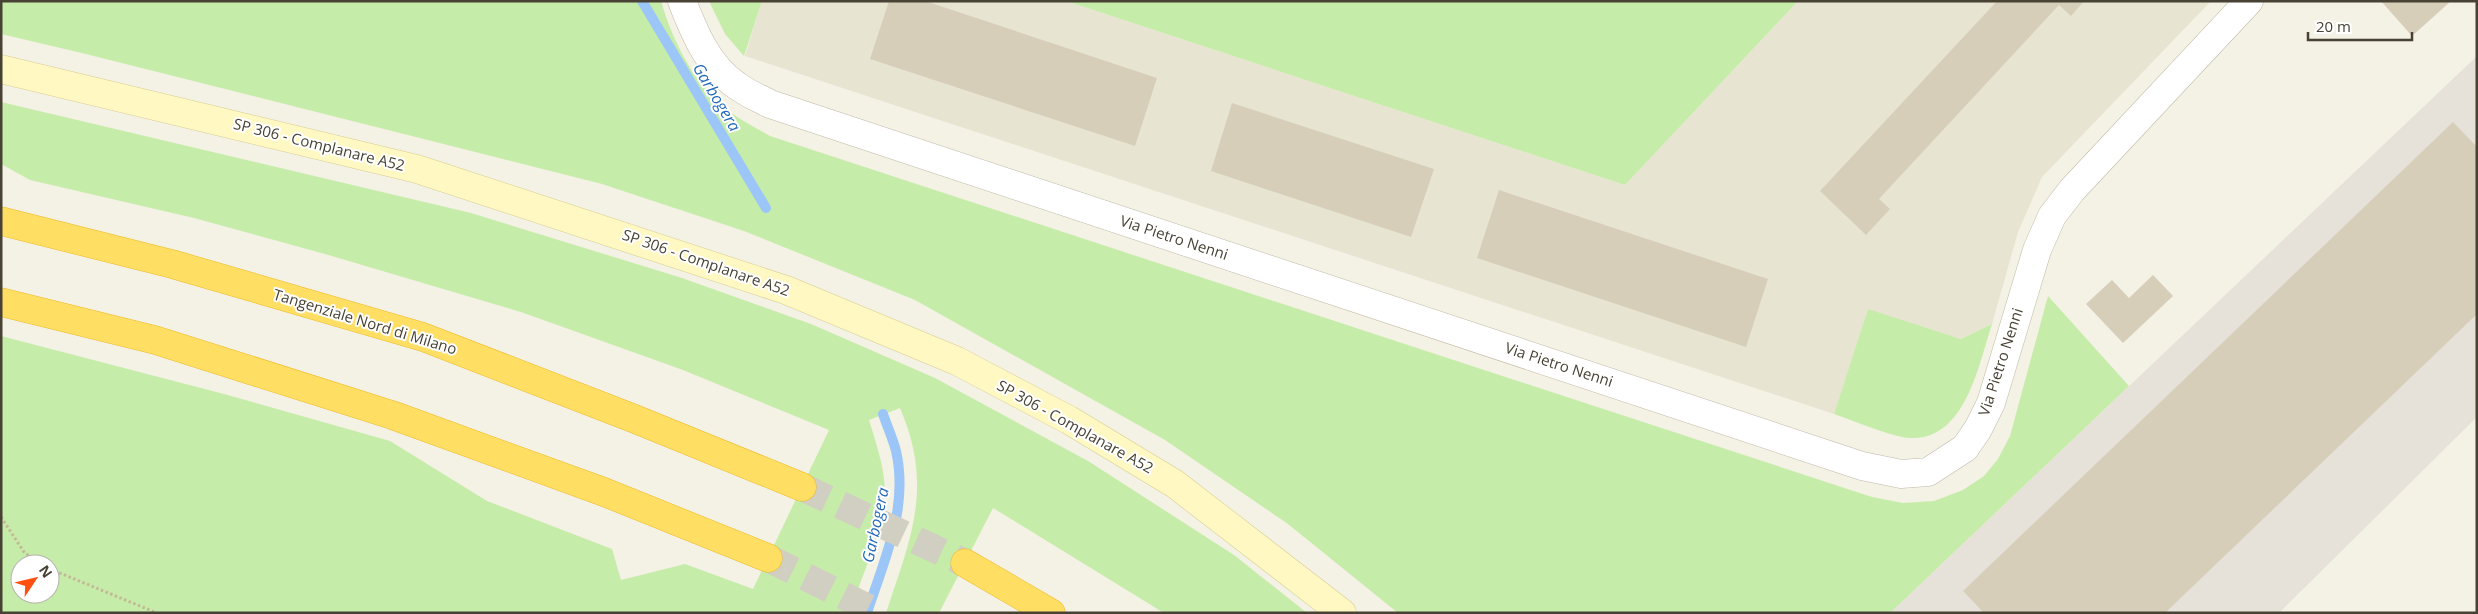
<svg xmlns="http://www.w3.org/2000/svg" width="2478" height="614" viewBox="0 0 2478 614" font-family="'Open Sans',sans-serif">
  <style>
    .residential { fill: #e8e4d2 }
    .industrial { fill: #e6e2da }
    .green { fill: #c6eca9; fill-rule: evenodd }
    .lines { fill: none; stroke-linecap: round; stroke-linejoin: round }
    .stream { stroke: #9bc6f7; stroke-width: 10 }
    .building { fill: #d7ceb9 }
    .motorway-tunnel { stroke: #d1cec2; stroke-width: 28; stroke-dasharray: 28 14; stroke-linecap: butt }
    .minor-casing { stroke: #c0baa6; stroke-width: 29 }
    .secondary-casing { stroke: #d8ce90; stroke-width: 29 }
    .motorway-casing { stroke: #ecba27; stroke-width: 29 }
    .path { stroke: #c3b996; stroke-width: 3; stroke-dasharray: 2.5 2.5; stroke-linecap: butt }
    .minor { stroke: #fff; stroke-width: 28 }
    .secondary { stroke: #fff8c3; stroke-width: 28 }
    .motorway { stroke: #ffde64; stroke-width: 28 }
    .labels { text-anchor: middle; stroke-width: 4; stroke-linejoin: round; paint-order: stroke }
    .street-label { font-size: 15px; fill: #474234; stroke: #fff }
    .water-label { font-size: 16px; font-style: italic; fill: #236abc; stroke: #fff }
  </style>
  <rect width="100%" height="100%" fill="#f4f1e5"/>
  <polygon class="residential" points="762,1 1066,1 1625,185 1798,1 2211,1 2042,177 2018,232 1992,324 1961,339 1868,310 1834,414 745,56"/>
  <polygon class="industrial" points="2477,56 2477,417 2279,613 1890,613"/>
  <g class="green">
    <path d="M1 1H661C671 36 689 74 715 99 730 115 751 125 770 136L1872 497 1903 503 1934 501 1963 490 1984 476 1998 459 2010 436 2048 296 2129 386 1890 613H1398L1288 524 1165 440 915 300 744 231 602 184 86 54 1 34Z"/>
    <polygon points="709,1 762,1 744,56 725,34"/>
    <polygon points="1066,1 1798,1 1625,185"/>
    <path d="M1 102 471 213 682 278 811 324 935 378 1088 461 1234 555 1307 613H1164L993 508 939 613H886C911 537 934 487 900 408L869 420C876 443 884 466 885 491 885 533 861 572 851 613H1V336L224 394 390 441 487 501 612 549 621 580 685 564 753 589 829 430 683 370 521 312 325 254 194 218 30 180 1 164ZM20 564H50V594H20Z"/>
    <path d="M1868 309 1961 339 1992 324C1979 363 1966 440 1911 438 1894 438 1852 420 1834 414Z"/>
  </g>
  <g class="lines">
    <g class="stream">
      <polyline points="642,1 766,208"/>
      <path d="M867 613C884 560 909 508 896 451 893 439 887 426 883 414"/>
    </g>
  </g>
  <g class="building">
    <polygon points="889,1 925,1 1157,78 1135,146 870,59"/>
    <polygon points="1997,1 2084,1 2071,16 2059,5 1879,199 1890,209 1866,235 1820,191"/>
    <polygon points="2381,1 2451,1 2412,36"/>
    <polygon points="1232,103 1434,169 1411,237 1211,171"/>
    <polygon points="2453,122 2477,147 2477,314 2165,613 1984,613 1963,591"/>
    <polygon points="1499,190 1768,279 1746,347 1477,258"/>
    <polygon points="2153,275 2173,296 2123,343 2086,304 2112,280 2129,298"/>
  </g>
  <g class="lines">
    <g class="motorway-tunnel">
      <polyline points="802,487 965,563"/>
      <polyline points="768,558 878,613"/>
    </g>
    <g class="minor-casing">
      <path id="minor" d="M682 1C694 32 708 66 736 85 746 93 759 98 770 104L1862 466 1901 474 1928 472 1965 448 1978 429 1991 403 2037 250 2052 216 2072 190 2249 1"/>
    </g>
    <g class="secondary-casing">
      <polyline id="secondary" points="1,69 417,169 786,290 957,361 1069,420 1175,484 1342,613"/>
    </g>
    <g class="motorway-casing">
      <g id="motorway">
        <polyline points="1,221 172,264 423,337 635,419 802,487"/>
        <polyline points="1,302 155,340 392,415 604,492 768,558"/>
        <polyline points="965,563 1051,613"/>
      </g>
    </g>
    <g class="path">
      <polyline points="1,517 24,552 40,564"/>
      <polyline points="50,569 157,613"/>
    </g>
    <use href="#minor" class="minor"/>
    <use href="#secondary" class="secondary"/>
    <use href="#motorway" class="motorway"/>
  </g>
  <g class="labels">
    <g class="street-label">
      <text transform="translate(319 145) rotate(14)" y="5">SP 306 - Complanare A52</text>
      <text transform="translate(1174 238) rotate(18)" y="5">Via Pietro Nenni</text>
      <text transform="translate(706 263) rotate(19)" y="5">SP 306 - Complanare A52</text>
      <text transform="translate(365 322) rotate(17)" y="5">Tangenziale Nord di Milano</text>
      <text transform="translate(2001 362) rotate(-72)" y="5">Via Pietro Nenni</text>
      <text transform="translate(1559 365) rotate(18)" y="5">Via Pietro Nenni</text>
      <text transform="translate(1075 427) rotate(29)" y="5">SP 306 - Complanare A52</text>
    </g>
    <g class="water-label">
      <text transform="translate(717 97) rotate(59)" y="6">Garbogera</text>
      <text transform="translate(875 525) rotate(-78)" y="6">Garbogera</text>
    </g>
  </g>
  <rect width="2478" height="614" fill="none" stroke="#474234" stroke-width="5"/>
  <g transform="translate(35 579) rotate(55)"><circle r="24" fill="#ffffff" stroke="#b5b3ae"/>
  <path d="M0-4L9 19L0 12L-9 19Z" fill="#ff5010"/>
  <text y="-8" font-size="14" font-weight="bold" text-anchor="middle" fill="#474234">N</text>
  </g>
  <path d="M2308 32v8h104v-8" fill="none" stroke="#474234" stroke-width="2.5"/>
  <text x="2316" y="32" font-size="15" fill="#474234" stroke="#ffffff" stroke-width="4" paint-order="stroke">20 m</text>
</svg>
